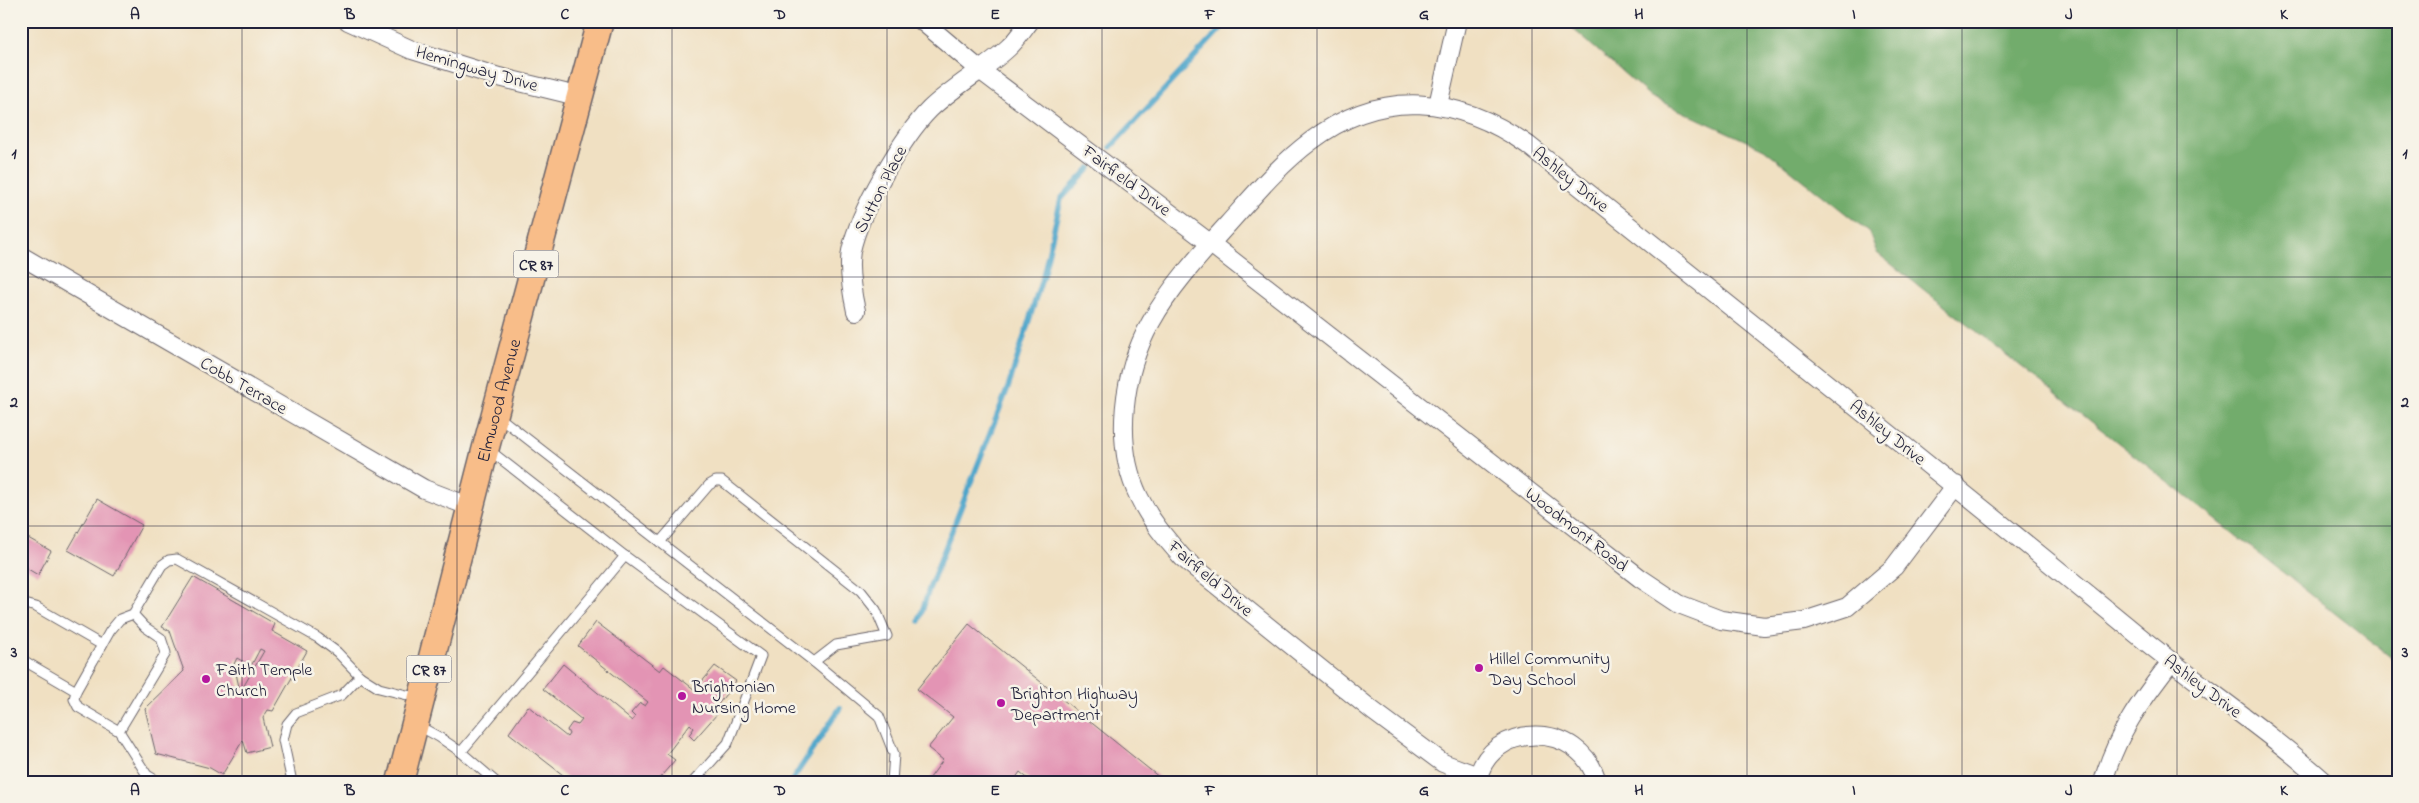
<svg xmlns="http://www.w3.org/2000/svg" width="2419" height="803" viewBox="0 0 2419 803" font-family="'Indie Flower',sans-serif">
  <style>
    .forest { fill: #72ac6c; stroke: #4a6754 }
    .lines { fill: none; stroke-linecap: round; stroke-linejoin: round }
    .stream { stroke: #4da5ca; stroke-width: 5.5 }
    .building { fill: #e394b4; fill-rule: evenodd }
    .service-casing { stroke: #6a646a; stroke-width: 11 }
    .minor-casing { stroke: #6a646a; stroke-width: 20 }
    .primary-casing { stroke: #6a646a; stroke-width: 29 }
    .path { stroke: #6a646a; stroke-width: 3; stroke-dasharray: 1 4; stroke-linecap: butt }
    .service { stroke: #fff; stroke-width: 9 }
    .minor { stroke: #fff; stroke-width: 18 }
    .primary { stroke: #f8bd89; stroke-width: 26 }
    .grid { fill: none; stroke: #22223b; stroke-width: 1; stroke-opacity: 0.55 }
    .poi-dot { fill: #b5179e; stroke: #f7f3e8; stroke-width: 2 }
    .labels { text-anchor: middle; stroke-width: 5; stroke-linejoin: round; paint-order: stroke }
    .shield { fill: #f7f3e8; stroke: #62616f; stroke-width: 1 }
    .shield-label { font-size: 16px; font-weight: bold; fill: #22223b }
    .street-label { font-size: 18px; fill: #22223b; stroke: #f7f3e8 }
    .poi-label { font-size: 18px; fill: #22223b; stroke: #f7f3e8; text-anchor: start }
    .neatline { fill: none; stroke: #22223b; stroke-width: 2 }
    .grid-label { font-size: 16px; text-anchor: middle; font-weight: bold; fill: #22223b }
  </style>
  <rect width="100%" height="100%" fill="#f7f3e8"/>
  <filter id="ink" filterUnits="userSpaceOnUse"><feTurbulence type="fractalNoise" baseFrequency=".02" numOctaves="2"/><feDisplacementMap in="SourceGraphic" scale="10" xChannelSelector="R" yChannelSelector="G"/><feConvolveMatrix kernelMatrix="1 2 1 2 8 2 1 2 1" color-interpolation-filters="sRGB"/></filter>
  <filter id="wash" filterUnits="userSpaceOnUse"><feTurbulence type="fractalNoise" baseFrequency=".0096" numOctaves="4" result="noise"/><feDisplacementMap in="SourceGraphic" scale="20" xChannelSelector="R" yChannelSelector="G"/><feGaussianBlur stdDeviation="1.12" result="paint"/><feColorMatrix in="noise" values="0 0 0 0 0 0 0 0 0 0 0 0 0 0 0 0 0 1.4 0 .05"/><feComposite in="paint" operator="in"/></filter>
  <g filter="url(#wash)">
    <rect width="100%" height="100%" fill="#f0e0c2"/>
    <polygon class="forest" points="1564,21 2398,21 2398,663 1877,253 1869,232 1764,149 1651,97"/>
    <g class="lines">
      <g class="stream">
        <polyline points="1111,147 1228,21"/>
        <polyline points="919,621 929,589 1009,385 1044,272 1061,199 1090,168"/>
        <polyline points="791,782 840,708"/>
      </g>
    </g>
    <g id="blocks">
      <g class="building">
        <polygon points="97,499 142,525 114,576 68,550"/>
        <polygon points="21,534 51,551 38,575 21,565"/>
        <path d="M193 577 275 624 272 631 307 651 273 711 268 710 263 718 270 747 247 753 243 740 222 775 210 768 156 754 145 709 184 671 170 631 162 627ZM260 649 264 651 242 689 239 687 234 664 237 658 251 666Z"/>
        <polygon points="596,622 660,671 664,666 695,690 715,666 736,681 713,711 717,714 694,740 689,735 694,728 690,724 667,754 675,760 656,782 651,779 649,782 572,782 509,733 528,706 567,737 569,734 567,730 572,723 578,725 582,720 543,689 563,664 632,721 635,717 631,713 640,703 645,706 648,702 578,646"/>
        <polygon points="969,624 1165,782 1032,782 1020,772 1013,782 927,782 943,760 928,748 953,717 917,689"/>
      </g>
    </g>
  </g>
  <g filter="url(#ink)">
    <use href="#blocks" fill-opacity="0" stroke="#6a646a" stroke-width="1"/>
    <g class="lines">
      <g class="service-casing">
        <g id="service">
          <polyline points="498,416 814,662 879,716 894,754 892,782"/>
          <polyline points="660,542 709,485 716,481 722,481 861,591 876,610 887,636 836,645 814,662"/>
          <polyline points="625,556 761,656 728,743 693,782"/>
          <polyline points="21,603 36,607 102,645"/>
          <polyline points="21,659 76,691 74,699 78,707 119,731 147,775 159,782"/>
          <polyline points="76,691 110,631 120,619 133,614 162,565 169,560 177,559 318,638 337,652 360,676"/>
          <polyline points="417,725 439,737 461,752 625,556 488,449"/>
          <polyline points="119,731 166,653 161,638 145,627 133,614"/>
          <polyline points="461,752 496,782"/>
          <polyline points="292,782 283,740 287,724 296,713 342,695 360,676 379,688 419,698"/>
        </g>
      </g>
      <g class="minor-casing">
        <g id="minor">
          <polyline points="348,21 412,50 499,77 581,97"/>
          <polyline points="922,21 980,70 1211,244 1640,578 1679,604 1721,620 1764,626 1804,621 1847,607 1894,567 1956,485"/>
          <polyline points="1438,105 1457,21"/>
          <polyline points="21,256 424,489 471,507"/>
          <path d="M856 311C852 293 848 269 851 251 859 212 902 137 930 109 954 86 984 70 1008 48 1017 40 1023 30 1030 21"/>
          <path d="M1478 776 1443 763 1373 711 1183 558C1166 539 1150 520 1139 497 1113 444 1123 372 1151 322 1171 286 1201 254 1228 224 1254 195 1280 164 1311 141 1382 87 1458 96 1528 145 1732 308 1937 470 2139 636 2200 686 2266 729 2325 782"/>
          <path d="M1477 782C1488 720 1582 720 1597 782"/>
          <path d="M2103 782C2117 733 2140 702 2171 662"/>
        </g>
      </g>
      <g class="primary-casing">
        <g id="primary">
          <path id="s1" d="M400 782 486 447 600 21"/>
        </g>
      </g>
      <polyline class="path" points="2397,21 2398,22"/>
      <use href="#service" class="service"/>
      <use href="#minor" class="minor"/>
      <use href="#primary" class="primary"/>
    </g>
  </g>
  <path class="grid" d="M242 21V782M457 21V782M672 21V782M887 21V782M1102 21V782M1317 21V782M1532 21V782M1747 21V782M1962 21V782M2177 21V782M21 277H2398M21 526H2398"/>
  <g class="poi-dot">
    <circle cx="1479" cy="668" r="5"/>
    <circle cx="206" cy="679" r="5"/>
    <circle cx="682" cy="696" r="5"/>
    <circle cx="1001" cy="703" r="5"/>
  </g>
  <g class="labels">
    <g class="shield">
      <rect x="513.5" y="250.5" width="45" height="27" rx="4"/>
      <rect x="406.5" y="655.5" width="45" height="27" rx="4"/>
    </g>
    <g class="shield-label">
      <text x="536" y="270">CR 87</text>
      <text x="429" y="675">CR 87</text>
    </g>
    <g class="street-label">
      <text transform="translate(477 68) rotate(16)" y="6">Hemingway Drive</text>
      <text transform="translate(1571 179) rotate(39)" y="6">Ashley Drive</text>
      <text transform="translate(1127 180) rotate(37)" y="6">Fairfield Drive</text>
      <text transform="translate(880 189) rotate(-63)" y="6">Sutton Place</text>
      <text transform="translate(244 385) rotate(30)" y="6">Cobb Terrace</text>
      <text dy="6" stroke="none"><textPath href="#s1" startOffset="394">Elmwood Avenue</textPath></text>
      <text transform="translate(1888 432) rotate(39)" y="6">Ashley Drive</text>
      <text transform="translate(1577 529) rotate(38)" y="6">Woodmont Road</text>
      <text transform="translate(1211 578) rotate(41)" y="6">Fairfield Drive</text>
      <text transform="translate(2203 686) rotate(37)" y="6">Ashley Drive</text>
    </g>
    <g class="poi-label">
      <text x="1489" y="664">Hillel Community<tspan x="1489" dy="21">Day School</tspan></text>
      <text x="216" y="675">Faith Temple<tspan x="216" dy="21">Church</tspan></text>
      <text x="692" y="692">Brightonian<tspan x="692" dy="21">Nursing Home</tspan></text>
      <text x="1011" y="699">Brighton Highway<tspan x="1011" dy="21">Department</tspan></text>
    </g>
  </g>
  <rect width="2419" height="803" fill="none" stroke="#f7f3e8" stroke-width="55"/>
  <rect x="28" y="28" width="2364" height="748" class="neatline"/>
  <g class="grid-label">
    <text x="135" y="19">A</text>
    <text x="350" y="19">B</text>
    <text x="565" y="19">C</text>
    <text x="780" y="19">D</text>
    <text x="995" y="19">E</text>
    <text x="1210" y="19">F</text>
    <text x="1424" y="19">G</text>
    <text x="1639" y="19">H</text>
    <text x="1854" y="19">I</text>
    <text x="2069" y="19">J</text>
    <text x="2284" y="19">K</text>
    <text x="14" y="158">1</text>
    <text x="2405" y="158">1</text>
    <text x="14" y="407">2</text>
    <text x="2405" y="407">2</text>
    <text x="14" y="657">3</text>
    <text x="2405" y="657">3</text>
    <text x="135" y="795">A</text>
    <text x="350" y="795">B</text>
    <text x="565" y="795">C</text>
    <text x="780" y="795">D</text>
    <text x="995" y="795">E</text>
    <text x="1210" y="795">F</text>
    <text x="1424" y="795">G</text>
    <text x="1639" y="795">H</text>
    <text x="1854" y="795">I</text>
    <text x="2069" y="795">J</text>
    <text x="2284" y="795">K</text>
  </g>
</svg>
